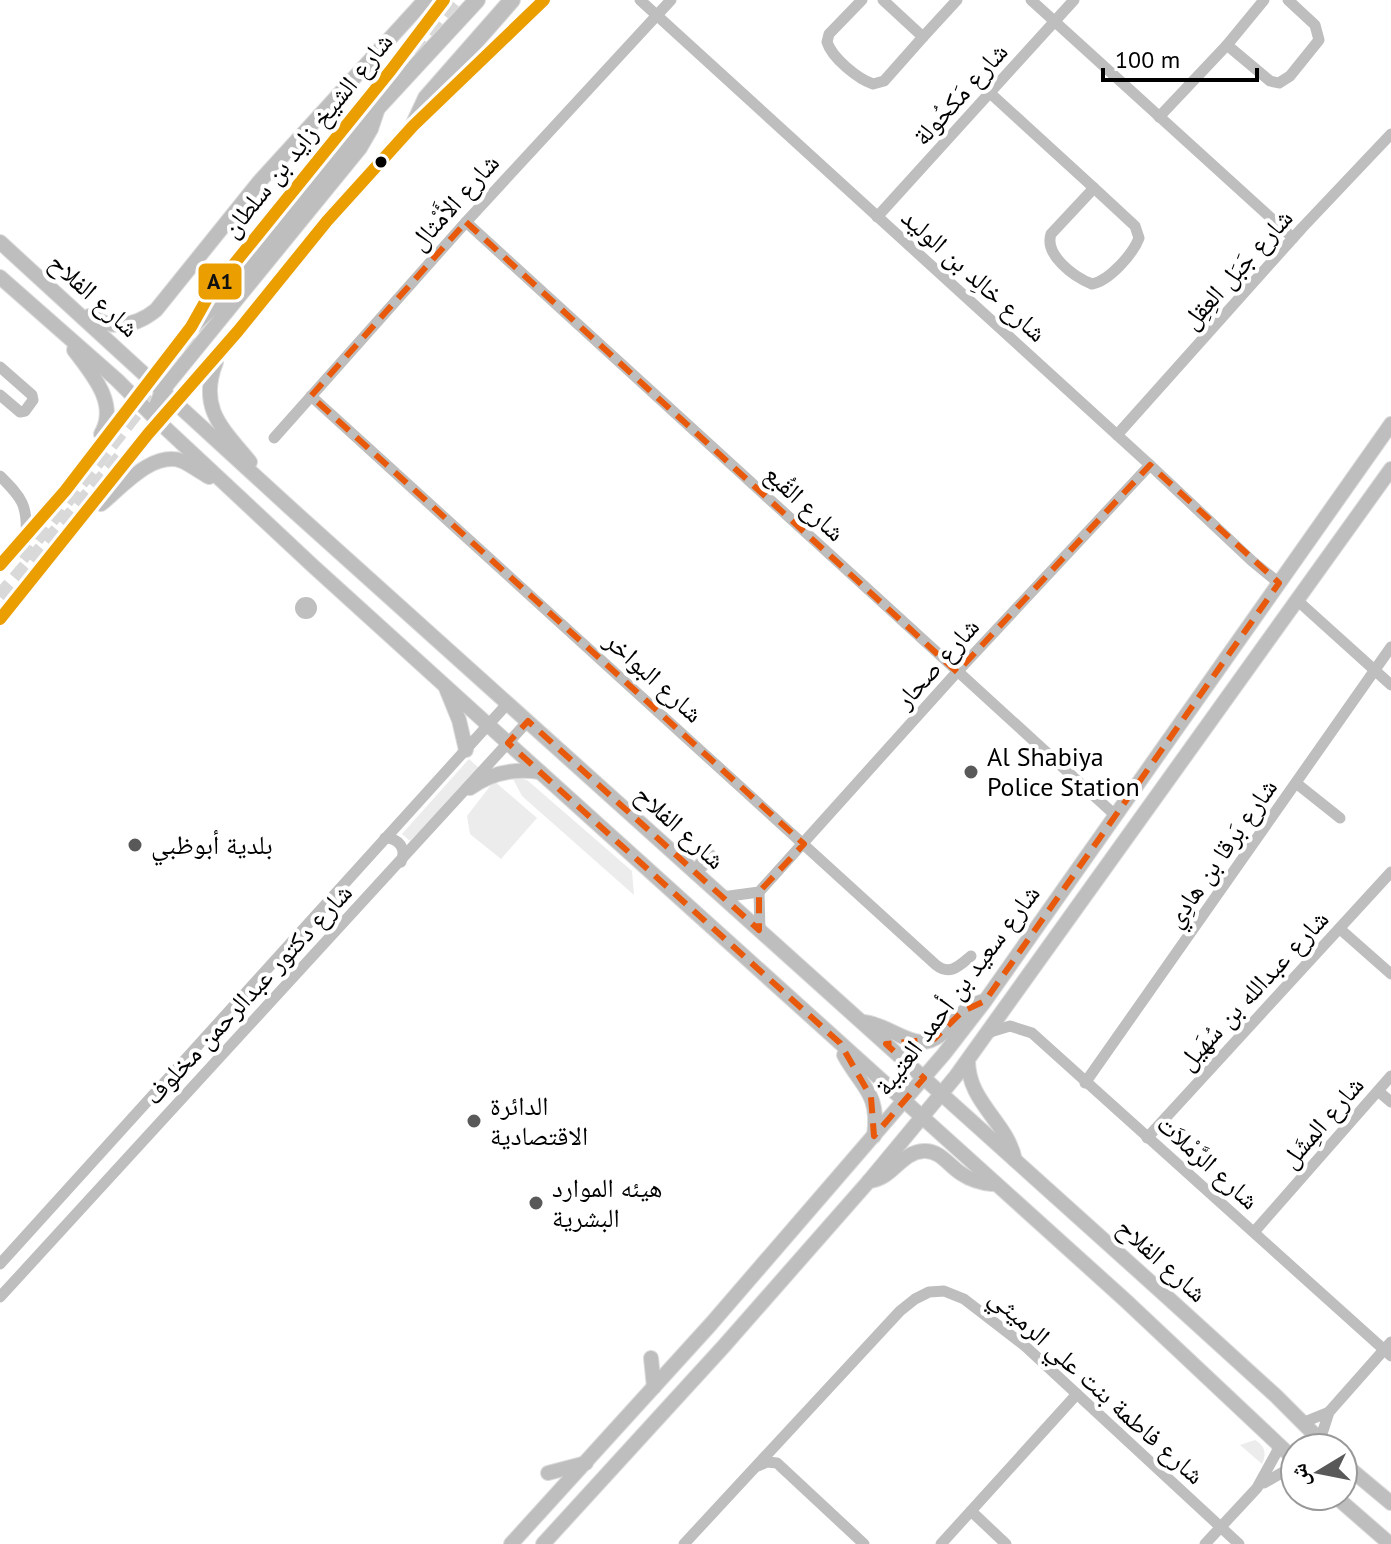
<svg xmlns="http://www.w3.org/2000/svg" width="1391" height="1544" viewBox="0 0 1391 1544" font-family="'PT Sans','Noto Naskh Arabic',sans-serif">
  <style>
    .green { fill: #ececec }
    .water { fill: #bfbfbf }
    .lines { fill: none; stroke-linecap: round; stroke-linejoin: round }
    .highway-tunnel { stroke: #d9d9d9; stroke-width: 16; stroke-dasharray: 16 8; stroke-linecap: butt }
    .major-casing { stroke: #dbdbdb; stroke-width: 16 }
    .highway-casing { stroke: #dbdbdb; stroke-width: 18 }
    .minor { stroke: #bebebe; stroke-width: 11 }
    .major { stroke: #bebebe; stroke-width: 14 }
    .highway { stroke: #bebebe; stroke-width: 16 }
    .bus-1-casing { stroke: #fff; stroke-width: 18 }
    .bus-1 { stroke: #eb9e00; stroke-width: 12 }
    .marked { fill: none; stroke: #e8590c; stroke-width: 6; stroke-dasharray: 16 10; stroke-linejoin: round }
    .bus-dot { fill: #000; stroke: #fff; stroke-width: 3 }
    .poi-dot { fill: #595959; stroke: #fff; stroke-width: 3 }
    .labels { text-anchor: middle; stroke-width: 8; stroke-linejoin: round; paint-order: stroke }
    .street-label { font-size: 26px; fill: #000; stroke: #fff }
    .poi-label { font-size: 26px; fill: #000; stroke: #fff; text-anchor: start }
    .line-badge { stroke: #fff; stroke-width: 3 }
    .pale-badge-label { font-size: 22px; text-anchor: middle; font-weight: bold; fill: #111 }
  </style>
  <rect width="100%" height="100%" fill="#fff"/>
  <g class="green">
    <polygon points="469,759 480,769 410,841 402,834"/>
    <polygon points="512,777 527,780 632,871 634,895 522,796"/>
    <polygon points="494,781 537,818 501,859 470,834 467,816"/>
    <path d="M1255 1440C1265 1446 1267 1453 1262 1464L1240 1445Z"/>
  </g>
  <circle class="water" cx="306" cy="608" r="11"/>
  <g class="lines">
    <g class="highway-tunnel">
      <polyline points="417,55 461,0"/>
      <polyline points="21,558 217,309"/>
      <polyline points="0,597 125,453"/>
    </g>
    <g class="major-casing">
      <g id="major">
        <polyline points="0,242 287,505 1166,1296 1276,1396 1328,1448"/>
        <polyline points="0,277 117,380 159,422 313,566 540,772 1125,1300 1295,1460"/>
        <path d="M89 316C113 330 135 327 156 310L259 182 425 0"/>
        <path d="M74 350C92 374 119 404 101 434"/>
        <path d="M216 362C198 408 222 428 250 462"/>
        <polyline points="158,422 156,406 162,391 360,148 371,129 378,108"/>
        <path d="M101 504C121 488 153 450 182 461 191 465 200 472 209 477"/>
        <polyline points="0,565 65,491 191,327 209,295 391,70 444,0"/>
        <polyline points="0,619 148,434 238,331 327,221 413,126 544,0"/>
        <polyline points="446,688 459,720 466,750"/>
        <path d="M470 788C491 773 514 768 540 772"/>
        <polyline points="695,872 709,856"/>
        <path d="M864 1022C885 1024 906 1043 923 1042 948 1040 956 1008 984 1001"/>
        <path d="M844 1055C862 1088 880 1093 874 1136"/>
        <path d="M968 1060C968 1103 1007 1121 1015 1160"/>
        <path d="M869 1181C893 1179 900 1152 924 1151 940 1150 949 1166 962 1174 971 1180 981 1183 992 1184"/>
        <polyline points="651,1358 654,1387"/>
        <polyline points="1343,1463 1391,1503"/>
        <polyline points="548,1473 586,1463"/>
        <polyline points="1335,1496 1390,1544"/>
        <polyline points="511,1544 711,1324 944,1054 985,1001 1391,424"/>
        <polyline points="543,1544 724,1346 869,1181 956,1076 1391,469"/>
      </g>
    </g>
    <g class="highway-casing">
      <g id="highway">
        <polyline points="413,126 426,98 512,0"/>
        <polyline points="191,327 215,304 355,132 477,0"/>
      </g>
    </g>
    <g class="minor">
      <polyline points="640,0 1150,465 1252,561 1279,583"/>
      <path d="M862 0 829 34 827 42C832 58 858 79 873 84L884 81 923 37 883 0"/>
      <polyline points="1031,0 1293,238"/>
      <polyline points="1264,0 1227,45 1270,81 1279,83 1290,76 1319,40 1315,25 1288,0"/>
      <polyline points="923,37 957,0"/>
      <polyline points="990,93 1094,188"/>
      <polyline points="1159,117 1227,45"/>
      <path d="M1094 188 1135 226 1139 238C1133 254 1109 281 1092 284 1074 277 1044 255 1051 234Z"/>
      <polyline points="877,217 1074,0"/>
      <polyline points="466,222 1115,815"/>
      <polyline points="0,367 32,395 33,400 25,411 20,412 0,395"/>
      <path d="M311 396 936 965C950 976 959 966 971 956"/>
      <polyline points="1117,435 1302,228 1391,134"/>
      <polyline points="274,438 466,222 671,0"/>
      <path d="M0 476C22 498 28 505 26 537"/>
      <polyline points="1298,601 1391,685"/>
      <polyline points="1296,783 1340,818"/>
      <path d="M385 838C399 838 407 849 401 862"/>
      <polyline points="759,892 760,932"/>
      <polyline points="722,897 759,892 957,672 1150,465"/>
      <polyline points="1340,929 1391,974"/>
      <polyline points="987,1033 1010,1026 1032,1033 1391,1356"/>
      <polyline points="1085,1083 1391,647"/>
      <polyline points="1378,1091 1391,1102"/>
      <polyline points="1147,1138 1391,872"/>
      <polyline points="1254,1232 1391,1076"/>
      <polyline points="0,1264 508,703"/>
      <polyline points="0,1297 528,721"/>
      <polyline points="1302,1423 1329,1412"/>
      <polyline points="1320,1440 1329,1412 1391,1342"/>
      <polyline points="758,1466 767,1462 777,1463 864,1544"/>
      <polyline points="1264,1483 1295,1465"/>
      <polyline points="971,1511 1006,1544"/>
      <polyline points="684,1544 900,1311 915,1299 929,1292 944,1291 964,1299 1025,1346 1239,1544"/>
      <polyline points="941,1544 1077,1394"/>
      <polyline points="1205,1544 1257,1488 1280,1446"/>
    </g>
    <use href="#major" class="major"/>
    <use href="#highway" class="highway"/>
    <g class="bus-1-casing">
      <g id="bus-1">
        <polyline points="0,565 65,491 191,327 209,295 391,70 444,0"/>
        <polyline points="0,619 148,434 238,331 327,221 413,126 544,0"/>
      </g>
    </g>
    <use href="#bus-1" class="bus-1"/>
  </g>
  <path class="marked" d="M466 222 957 672 1150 465 1279 583 985 1001 963 1011 934 1039 886 1044 924 1078 874 1136 871 1097 840 1043 508 743 528 721 759 930V892L804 844 311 396Z"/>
  <circle class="bus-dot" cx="381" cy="162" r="7"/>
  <g class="poi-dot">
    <circle cx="971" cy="772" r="8"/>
    <circle cx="135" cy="845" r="8"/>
    <circle cx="474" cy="1121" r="8"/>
    <circle cx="536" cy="1203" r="8"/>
  </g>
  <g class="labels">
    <g class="street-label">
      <text transform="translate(960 94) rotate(-48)" y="9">شارع مَكحُولة</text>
      <text transform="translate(307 135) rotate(-51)" y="9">شارع الشيخ زايد بن سلطان</text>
      <text transform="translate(454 202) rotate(-48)" y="9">شارع الأَمْثال</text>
      <text transform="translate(1237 269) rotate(-48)" y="9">شارع جَبَل العِقِل</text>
      <text transform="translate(974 275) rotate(42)" y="9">شارع خالِد بن الوليد</text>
      <text transform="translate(94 295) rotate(42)" y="9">شارع الفلاح</text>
      <text transform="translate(805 503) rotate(43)" y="9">شارع القُبع</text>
      <text transform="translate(937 663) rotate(-48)" y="9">شارع صحار</text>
      <text transform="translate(654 677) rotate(42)" y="9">شارع البواخر</text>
      <text transform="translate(680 827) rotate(42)" y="9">شارع الفلاح</text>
      <text transform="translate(1221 853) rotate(-55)" y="9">شارع بَرقا بن هادِي</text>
      <text transform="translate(957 990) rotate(-53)" y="9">شارع سعيد بن أحمد العتيبة</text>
      <text transform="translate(1253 990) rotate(-47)" y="9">شارع عبدالله بن سُهَيل</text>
      <text transform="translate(248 994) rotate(-47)" y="9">شارع دكتور عبدالرحمن مخلوف</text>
      <text transform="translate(1322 1122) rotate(-49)" y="9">شارع المِشَل</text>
      <text transform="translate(1208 1162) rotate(42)" y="9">شارع الرَّمْلاَت</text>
      <text transform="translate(1162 1260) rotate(42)" y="9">شارع الفلاح</text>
      <text transform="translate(1097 1386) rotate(42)" y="9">شارع فاطمة بنت علي الرميثي</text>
    </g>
    <g class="poi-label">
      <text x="987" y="766">Al Shabiya<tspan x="987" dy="30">Police Station</tspan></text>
      <text x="151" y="854">بلدية أبوظبي</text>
      <text x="490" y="1115">الدائرة<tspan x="490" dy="30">الاقتصادية</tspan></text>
      <text x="552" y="1197">هيئه الموارد<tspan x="552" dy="30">البشرية</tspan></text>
    </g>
  </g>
  <rect class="line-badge" x="197" y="262" width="46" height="39" rx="8" fill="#eb9e00"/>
  <g class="pale-badge-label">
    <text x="220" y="289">A1</text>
  </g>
  <g transform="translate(1319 1472) rotate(260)"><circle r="38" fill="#ffffff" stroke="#999999" stroke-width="2"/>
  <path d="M0-6L14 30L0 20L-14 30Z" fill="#595959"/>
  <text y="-12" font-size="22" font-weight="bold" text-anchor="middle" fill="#000000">ش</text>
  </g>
  <path d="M1103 68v12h154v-12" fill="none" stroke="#000000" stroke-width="4"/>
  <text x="1115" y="68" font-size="24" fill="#000000" stroke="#ffffff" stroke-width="6" paint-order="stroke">100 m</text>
</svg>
